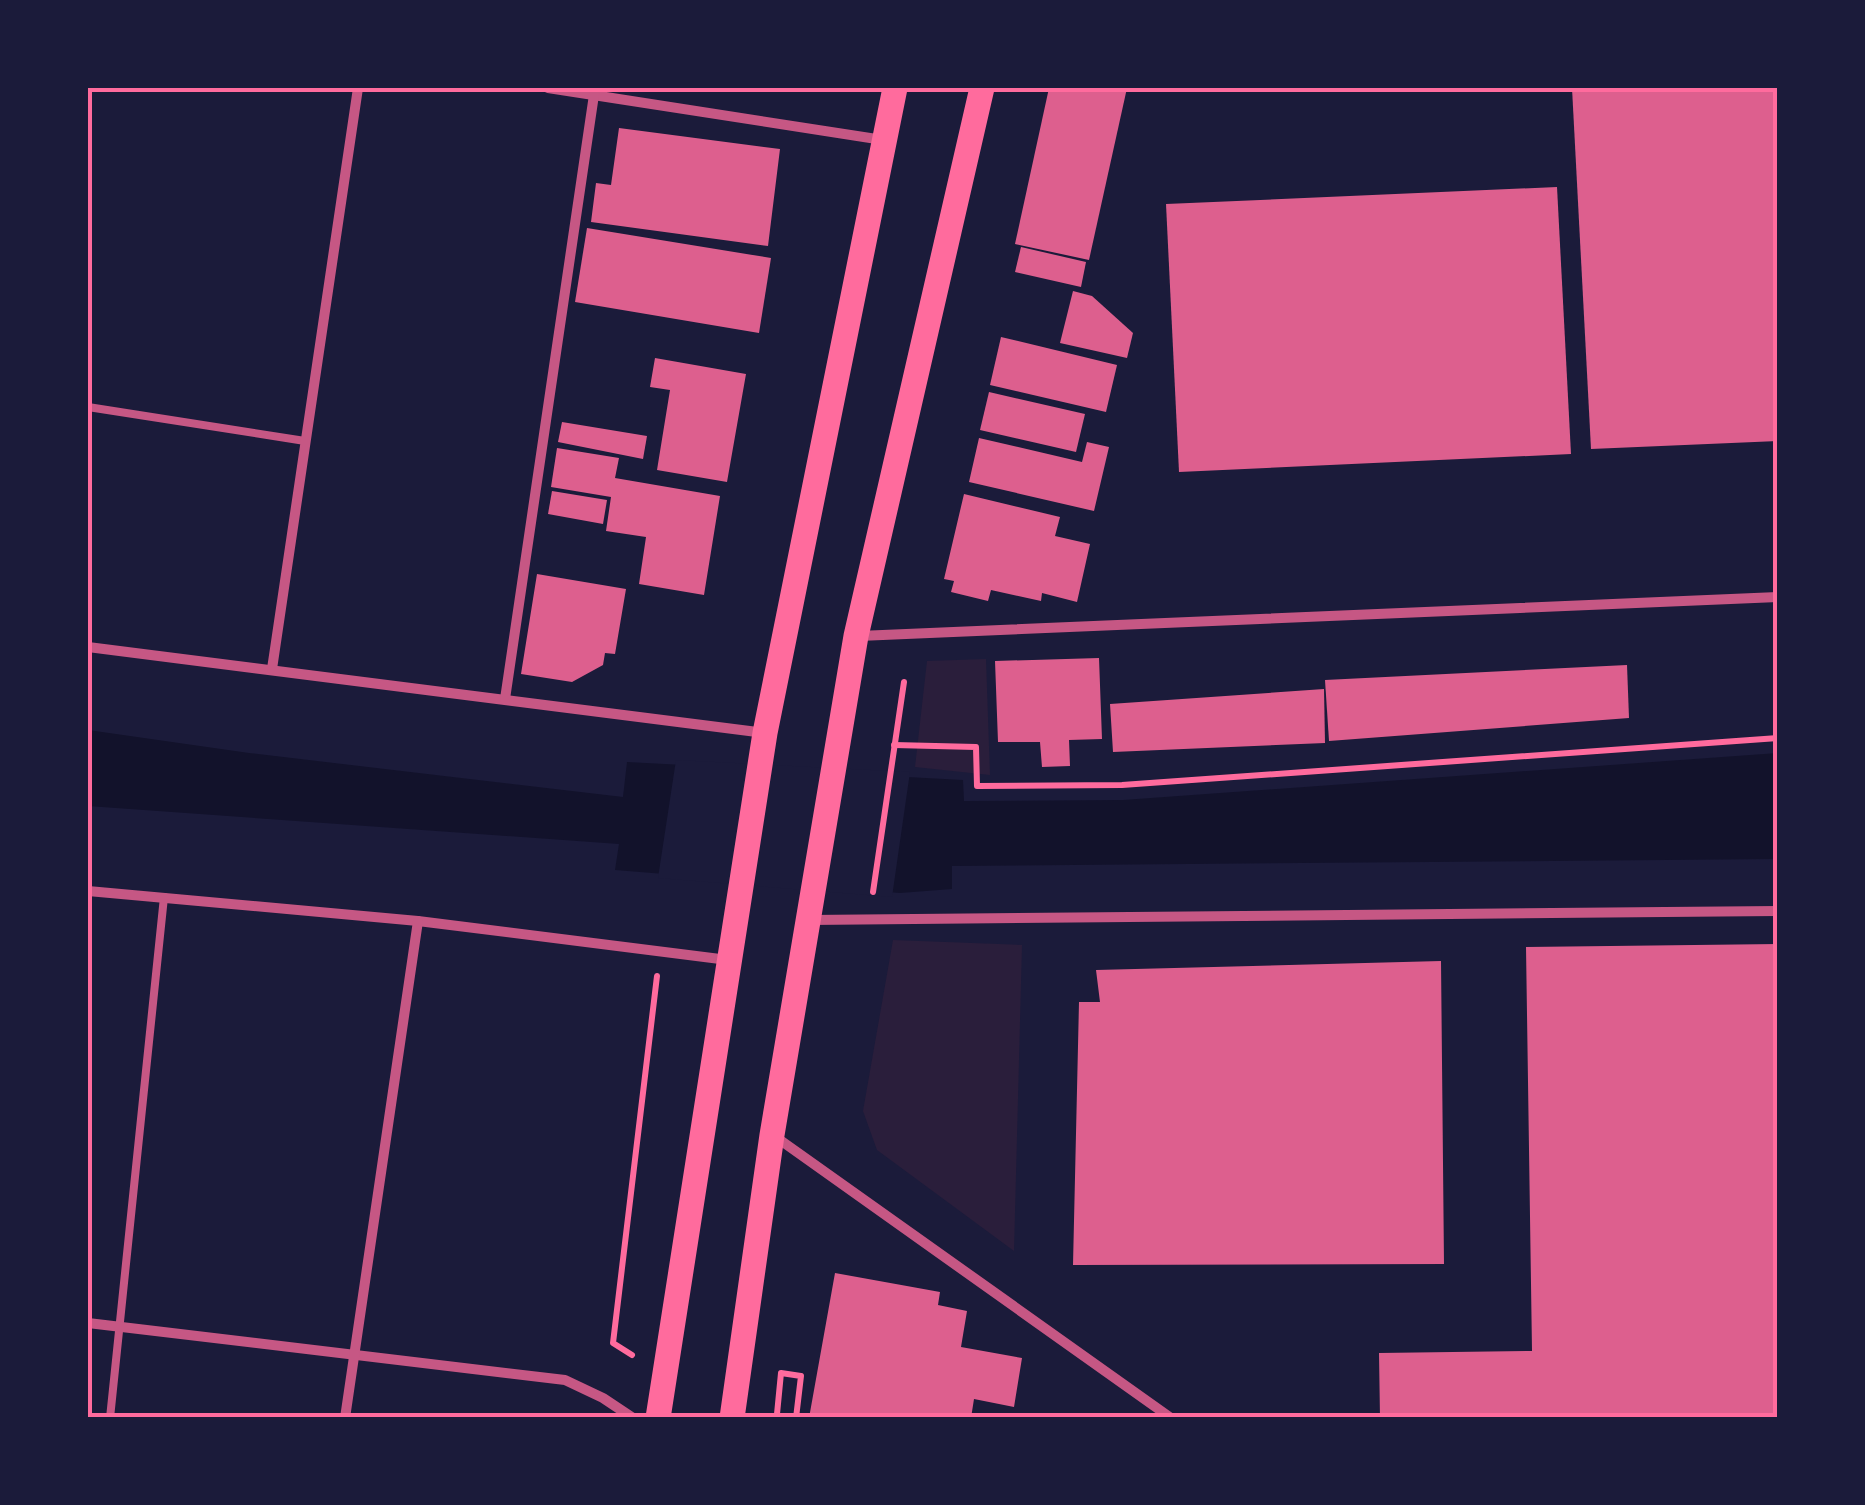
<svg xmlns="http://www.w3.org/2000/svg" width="1865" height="1505" viewBox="0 0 1865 1505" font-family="'Roboto Condensed',sans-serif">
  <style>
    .green { fill: #2a1e3b }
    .water { fill: #12122b }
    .pier { fill: #1b1b3a }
    .building { fill: #dd5f8e }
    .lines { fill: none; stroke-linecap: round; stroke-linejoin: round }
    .path { stroke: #ff6b9d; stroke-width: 6 }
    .service { stroke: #c65784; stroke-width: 8 }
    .minor { stroke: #c65784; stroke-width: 10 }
    .primary { stroke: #ff6b9d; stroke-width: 25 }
    .neatline { fill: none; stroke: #ff6b9d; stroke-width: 4 }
  </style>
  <rect width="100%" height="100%" fill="#1b1b3a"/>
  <g class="green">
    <polygon points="986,659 990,775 915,767 927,661"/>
    <polygon points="893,940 1022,945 1014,1251 877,1150 863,1111"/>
  </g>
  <polygon class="water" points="88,730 249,753 623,797 627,762 963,780 964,801 1123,800 1778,753 1777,859 952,866 952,889 900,893 615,870 619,844 88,806"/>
  <polygon class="pier" points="676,760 910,772 892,897 658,878"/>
  <g class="building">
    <polygon points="1049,88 1127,88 1089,260 1015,244"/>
    <polygon points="1572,88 1778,88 1778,441 1591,449"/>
    <polygon points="619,128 780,149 768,246 591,222 596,183 611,185"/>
    <polygon points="1557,187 1571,454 1179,472 1166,204"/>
    <polygon points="587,228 771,258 759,333 575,302"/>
    <polygon points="1021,247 1086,262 1081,287 1015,272"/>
    <polygon points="1073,291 1092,296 1133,333 1127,358 1060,343"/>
    <polygon points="1001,337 1117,365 1106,412 990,385"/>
    <polygon points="655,358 746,374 727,482 657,470 670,390 650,387"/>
    <polygon points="989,392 1085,414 1076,452 980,430"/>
    <polygon points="562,422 647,436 643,459 558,442"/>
    <polygon points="979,438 1082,462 1087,442 1109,447 1094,511 969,482"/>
    <polygon points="557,448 619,458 615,478 720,496 704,595 639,584 646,537 606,531 611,497 551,487"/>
    <polygon points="552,491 607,500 603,524 548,514"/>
    <polygon points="964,494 1060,517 1055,536 1090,544 1077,602 1042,593 1041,601 991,590 988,601 951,592 954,581 944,579"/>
    <polygon points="537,574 626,589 615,654 605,653 603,665 572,682 521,674"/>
    <polygon points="1099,658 1102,739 1069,740 1070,766 1042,767 1040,742 998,742 995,661"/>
    <polygon points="1627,665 1629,718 1329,741 1325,680"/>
    <polygon points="1324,689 1325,743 1113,752 1110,704"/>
    <polygon points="1778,944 1778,1418 1380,1418 1379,1353 1532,1351 1526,947"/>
    <polygon points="1441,961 1444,1264 1073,1265 1079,1002 1100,1002 1096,970"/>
    <polygon points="835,1273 940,1292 938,1305 967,1311 961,1347 1022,1358 1014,1407 974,1399 971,1418 809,1418"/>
  </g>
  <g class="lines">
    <g class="path">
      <polyline points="894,745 976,747 977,786 1122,785 1778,738"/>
      <polyline points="873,892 904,682"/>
      <polyline points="632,1355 613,1343 657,976"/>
      <polyline points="777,1414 781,1373 801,1376 796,1418"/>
    </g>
    <g class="service">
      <polyline points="88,407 305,441"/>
      <polyline points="110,1418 164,897"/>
    </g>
    <g class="minor">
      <polyline points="548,88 883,140"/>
      <polyline points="859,636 1778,597"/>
      <polyline points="88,647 765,733"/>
      <polyline points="272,669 358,88"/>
      <polyline points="505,699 595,88"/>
      <polyline points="88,891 418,921 728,960"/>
      <polyline points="809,920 1778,911"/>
      <polyline points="773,1135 1171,1418"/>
      <polyline points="88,1323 565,1380 603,1398 633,1418"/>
      <polyline points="345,1418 418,921"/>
    </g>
    <g class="primary">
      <polyline points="658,1418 765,733 895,88"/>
      <polyline points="732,1418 772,1135 856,636 982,88"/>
    </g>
  </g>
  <rect width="1865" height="1505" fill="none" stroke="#1b1b3a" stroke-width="180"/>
  <rect x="90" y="90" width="1685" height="1325" class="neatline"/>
</svg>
